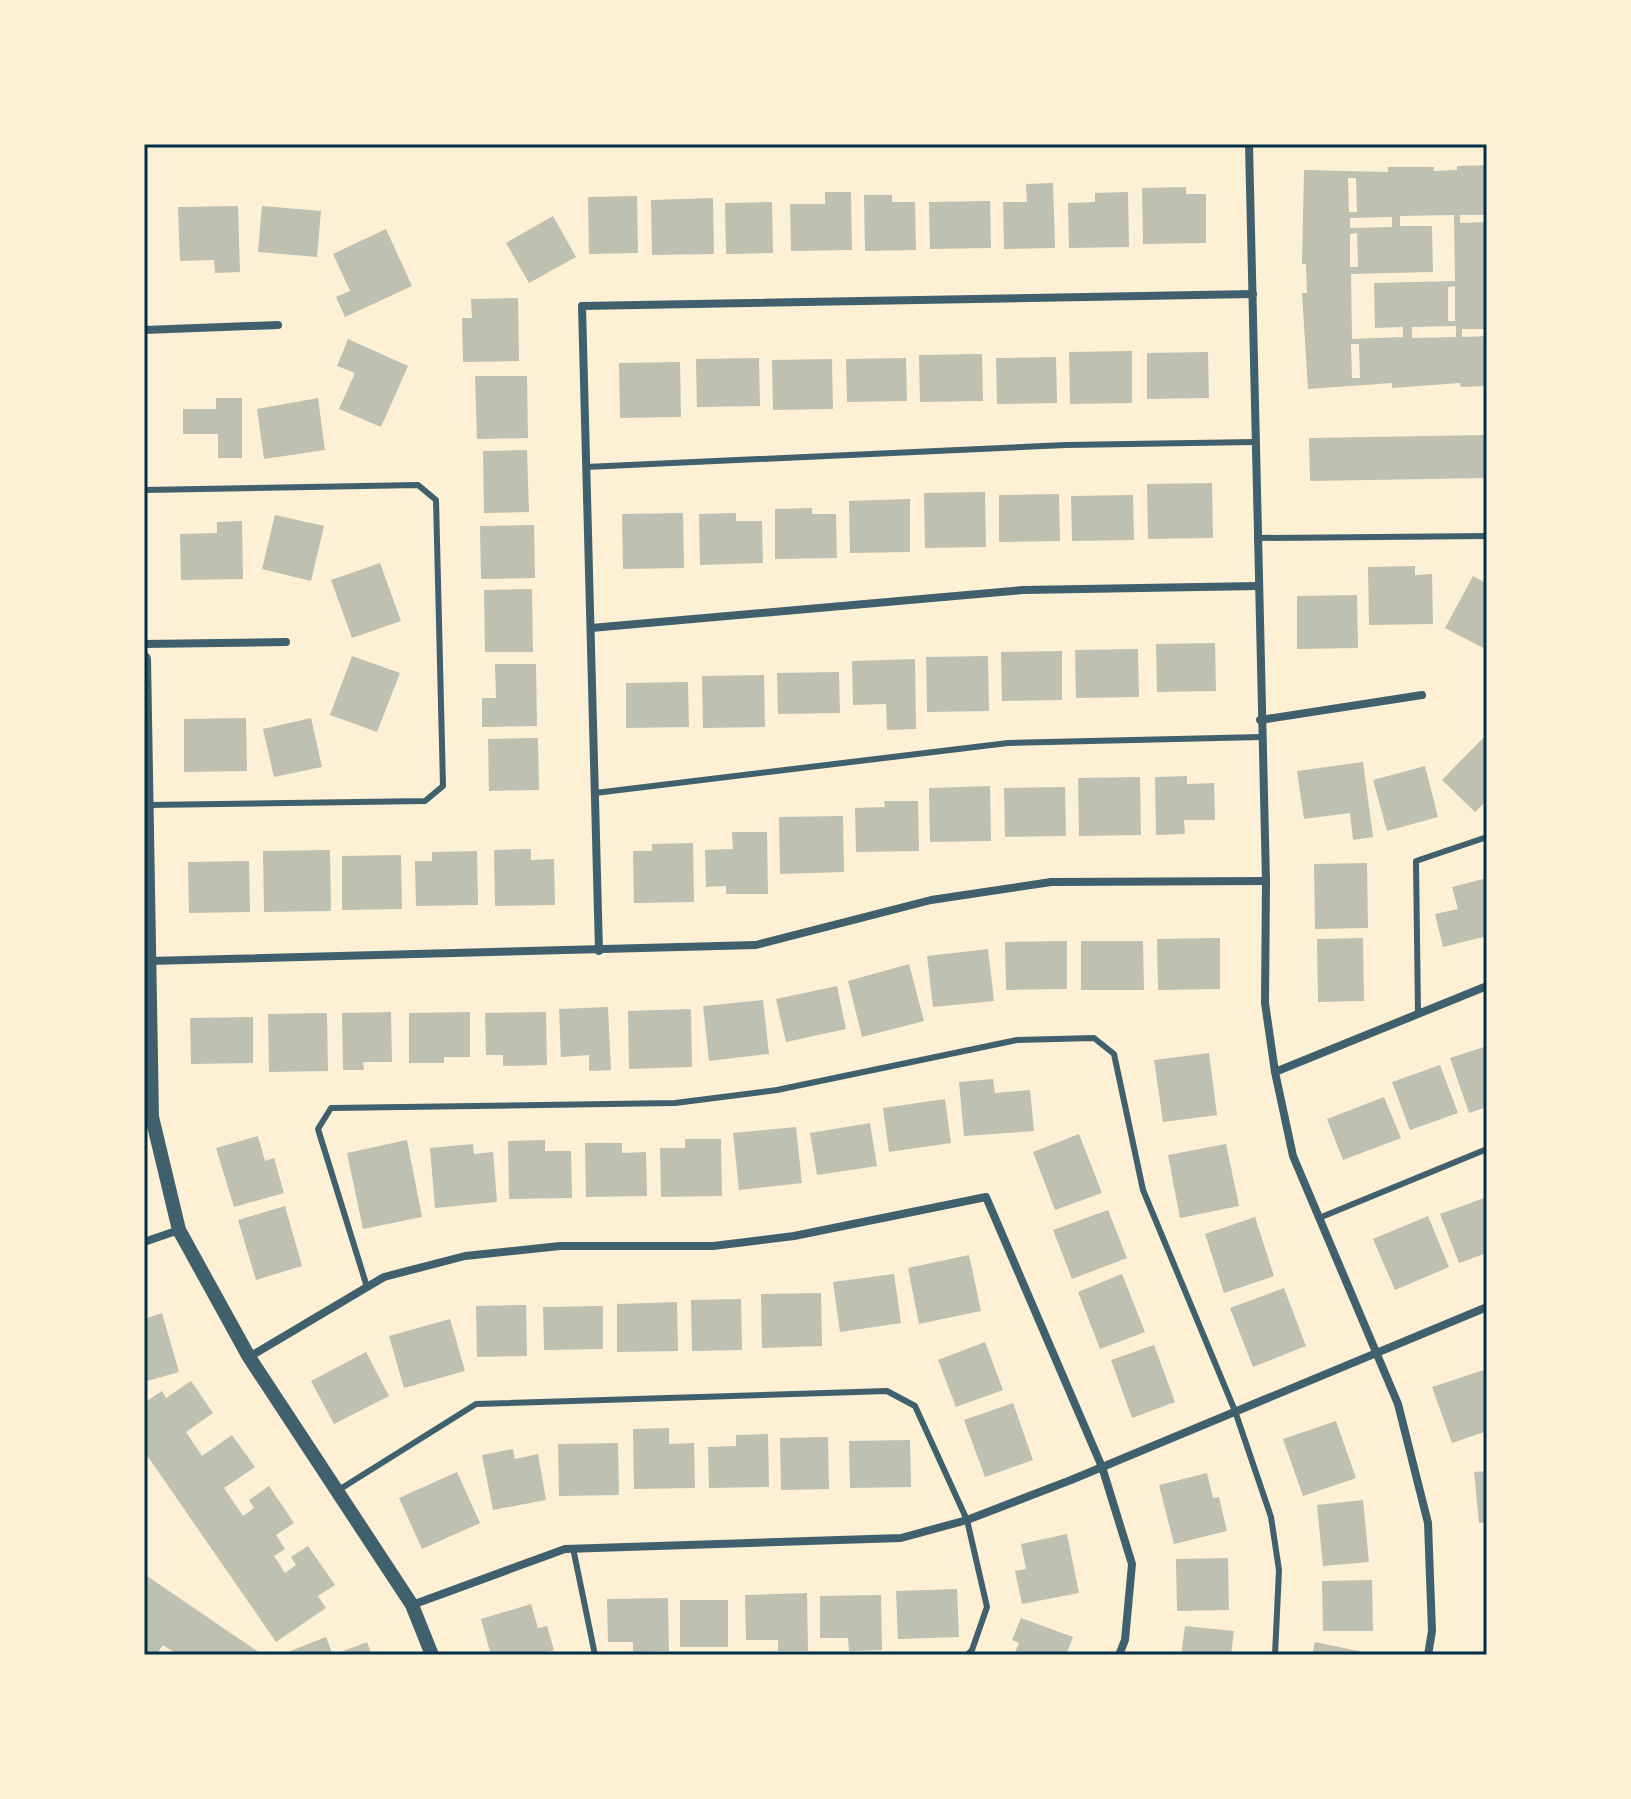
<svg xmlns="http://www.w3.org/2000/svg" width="1631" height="1799" viewBox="0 0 1631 1799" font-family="Jost,sans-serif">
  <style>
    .building { fill: #bec0b2; fill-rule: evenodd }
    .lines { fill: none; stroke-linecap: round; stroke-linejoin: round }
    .service { stroke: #3f606c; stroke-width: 6 }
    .minor { stroke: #3f606c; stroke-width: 8 }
    .tertiary { stroke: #3f606c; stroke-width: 14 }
    .neatline { fill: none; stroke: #003049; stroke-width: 3 }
  </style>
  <rect width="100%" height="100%" fill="#fdf0d5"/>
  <g class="building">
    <path d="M1487 165V215H1460V223L1487 222V329H1462V337L1487 336V386L1461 387 1460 383 1392 388V383L1308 389 1302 293H1307L1306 264H1302L1304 170 1388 172V167H1434V171L1457 170V166ZM1348 178H1356L1357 212H1349ZM1454 215 1455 281 1374 283 1375 328 1403 327V337L1352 339 1351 274 1433 272 1432 226H1400V216ZM1392 217V227L1350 228V218ZM1357 233 1358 267H1350V234ZM1455 286V321H1448V287ZM1456 326V337L1412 338V327ZM1351 344H1359L1360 378H1352Z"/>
    <polygon points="1053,183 1055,248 1004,249 1003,202 1027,202 1026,184"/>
    <polygon points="1186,187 1186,194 1206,194 1206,243 1143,244 1142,188"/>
    <polygon points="825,192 851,192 852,250 791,251 790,204 825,204"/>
    <polygon points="1128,192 1129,247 1069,248 1068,203 1095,202 1095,193"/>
    <polygon points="864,195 892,195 892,202 915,202 916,250 865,251"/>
    <polygon points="637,196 638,253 589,254 588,197"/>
    <polygon points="713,198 714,254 652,255 651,200"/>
    <polygon points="990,201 991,248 930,249 929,202"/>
    <polygon points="772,202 773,253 726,254 725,203"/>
    <polygon points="238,206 240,272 215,273 214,260 180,261 178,207"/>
    <polygon points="262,206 321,211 317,257 258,252"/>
    <polygon points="553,216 576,257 529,283 506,243"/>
    <polygon points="386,229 412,286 345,317 336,297 350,291 333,254"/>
    <polygon points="518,298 519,361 463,362 462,318 472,318 471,299"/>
    <polygon points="348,339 408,366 381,427 339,409 355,373 337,366"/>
    <polygon points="1132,351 1132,403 1070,404 1069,352"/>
    <polygon points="1208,352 1209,398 1147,399 1147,353"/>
    <polygon points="982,354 983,401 920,402 919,355"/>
    <polygon points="1056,357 1057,403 997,404 996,358"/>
    <polygon points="759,358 760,406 697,407 696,359"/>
    <polygon points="906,358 907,401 847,402 846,359"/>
    <polygon points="832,359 833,409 773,410 772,360"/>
    <polygon points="680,362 681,417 620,418 619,363"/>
    <polygon points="475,376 527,376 528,438 477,439"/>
    <polygon points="216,398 242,398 242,458 218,458 218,434 183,434 183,409 216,409"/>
    <polygon points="318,398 325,450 264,459 257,409"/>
    <polygon points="1487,435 1487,478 1310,481 1309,438"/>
    <polygon points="527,450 529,512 484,513 483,451"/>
    <polygon points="1212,483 1213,538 1148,539 1147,484"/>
    <polygon points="985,492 986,547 925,548 924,493"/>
    <polygon points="1059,494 1060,541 999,542 999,495"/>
    <polygon points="1133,495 1134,540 1072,541 1071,496"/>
    <polygon points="910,499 910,552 850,553 849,501"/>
    <polygon points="812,508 812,514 836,514 837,558 775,559 775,509"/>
    <polygon points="683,513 684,568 623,569 622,514"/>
    <polygon points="736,513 736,521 762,521 763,563 700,565 699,514"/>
    <polygon points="275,515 324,526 311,581 262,569"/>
    <polygon points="242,521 243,579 181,580 180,534 217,533 217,522"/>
    <polygon points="534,525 535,578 481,579 480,526"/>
    <polygon points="380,563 401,621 352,638 331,580"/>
    <polygon points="1415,566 1415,575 1432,574 1433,624 1369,625 1368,567"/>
    <polygon points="1473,576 1487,584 1487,650 1445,628"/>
    <polygon points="532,589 533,652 485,652 484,590"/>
    <polygon points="1357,595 1358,648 1297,649 1297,596"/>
    <polygon points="1215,643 1216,691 1157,692 1156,644"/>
    <polygon points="1138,649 1139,697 1076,698 1075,650"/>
    <polygon points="1062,651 1062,700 1002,701 1001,652"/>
    <polygon points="352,656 400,673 377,732 330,715"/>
    <polygon points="988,656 989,711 927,712 926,657"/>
    <polygon points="915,659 916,729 887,730 886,704 853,705 852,661"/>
    <polygon points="495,664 536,664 537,726 482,727 482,698 496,698"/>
    <polygon points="839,672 840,713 778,714 777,673"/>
    <polygon points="764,675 765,727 703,728 702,676"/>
    <polygon points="688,682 689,727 626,728 626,683"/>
    <polygon points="246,718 247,771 184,772 184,719"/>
    <polygon points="311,718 322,767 274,777 263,729"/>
    <polygon points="1487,734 1487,800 1475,812 1442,780"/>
    <polygon points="538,738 539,790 489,791 488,739"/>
    <polygon points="1363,762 1373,837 1353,840 1350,813 1304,819 1297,771"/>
    <polygon points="1425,766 1438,817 1387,831 1373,780"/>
    <polygon points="1187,776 1187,784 1214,783 1215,820 1184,820 1185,834 1156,835 1155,777"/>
    <polygon points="1140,777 1141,835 1079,836 1078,778"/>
    <polygon points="990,786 991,841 930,842 929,788"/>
    <polygon points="1065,787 1066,836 1005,837 1004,788"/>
    <polygon points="884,801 918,801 919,851 856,852 855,808 885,807"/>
    <polygon points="843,816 844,872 780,874 779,817"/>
    <polygon points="732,832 767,832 768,894 726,894 726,886 706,887 705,850 733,849"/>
    <polygon points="693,843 694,902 634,903 633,851 652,851 652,844"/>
    <polygon points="531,849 531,860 554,859 555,905 495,906 494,850"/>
    <polygon points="330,850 331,911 264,912 263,851"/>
    <polygon points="477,851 478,905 416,906 415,861 432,861 432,852"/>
    <polygon points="401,855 402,909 342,910 342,856"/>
    <polygon points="249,861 250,912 189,913 188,862"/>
    <polygon points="1367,863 1368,928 1315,929 1314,864"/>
    <polygon points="1487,878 1487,936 1443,947 1435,914 1458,909 1452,887"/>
    <polygon points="1220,938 1220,989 1158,990 1157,939"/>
    <polygon points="1363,938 1364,1001 1318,1002 1317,939"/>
    <polygon points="1067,941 1067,989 1006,990 1005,942"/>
    <polygon points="1081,941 1143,941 1144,990 1081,990"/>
    <polygon points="988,949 994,1001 933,1007 927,956"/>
    <polygon points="909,964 924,1021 862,1037 848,981"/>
    <polygon points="837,986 846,1029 786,1042 776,999"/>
    <polygon points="763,1000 769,1054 709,1061 703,1006"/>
    <polygon points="608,1007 611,1070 589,1071 589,1055 561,1057 559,1009"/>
    <polygon points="691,1009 692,1067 629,1069 628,1011"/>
    <polygon points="391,1012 392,1062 363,1062 364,1070 343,1070 342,1013"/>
    <polygon points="470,1012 470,1057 444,1057 444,1063 409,1063 409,1013"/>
    <polygon points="546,1012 547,1065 503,1066 503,1055 486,1055 485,1013"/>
    <polygon points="327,1013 328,1071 269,1072 268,1014"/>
    <polygon points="253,1017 253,1063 191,1064 190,1018"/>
    <polygon points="1487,1046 1487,1107 1469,1113 1450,1058"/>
    <polygon points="1209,1053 1217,1115 1163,1122 1154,1060"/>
    <polygon points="1440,1065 1458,1113 1410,1130 1392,1082"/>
    <polygon points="993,1079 995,1093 1030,1090 1034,1131 964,1136 959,1082"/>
    <polygon points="1384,1097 1401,1138 1343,1160 1327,1119"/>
    <polygon points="945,1099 951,1143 889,1152 883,1108"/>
    <polygon points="870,1123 877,1166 817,1175 810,1133"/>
    <polygon points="796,1127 802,1183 739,1190 733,1133"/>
    <polygon points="1079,1134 1102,1193 1055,1210 1033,1152"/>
    <polygon points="258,1136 265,1161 274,1158 284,1193 234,1207 216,1148"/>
    <polygon points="685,1139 721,1139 722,1196 661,1197 660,1148 685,1148"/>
    <polygon points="407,1140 422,1217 363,1229 347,1153"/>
    <polygon points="545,1140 545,1151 571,1151 572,1198 509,1199 508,1141"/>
    <polygon points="585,1143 622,1143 622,1153 646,1152 647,1196 586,1197"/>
    <polygon points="473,1144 474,1154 493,1152 497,1202 435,1208 430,1148"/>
    <polygon points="1226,1144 1239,1206 1180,1218 1168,1155"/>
    <polygon points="1487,1197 1487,1253 1459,1263 1440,1214"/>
    <polygon points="285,1206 302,1266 256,1280 238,1220"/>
    <polygon points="1108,1210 1127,1258 1072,1279 1053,1230"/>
    <polygon points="1428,1216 1449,1267 1395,1290 1373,1239"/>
    <polygon points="1255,1217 1274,1276 1224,1293 1205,1234"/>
    <polygon points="969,1255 981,1311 919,1324 908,1268"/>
    <polygon points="894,1274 901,1323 840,1332 833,1282"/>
    <polygon points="1122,1274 1145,1332 1100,1349 1078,1292"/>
    <polygon points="1284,1288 1306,1346 1253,1367 1230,1308"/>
    <polygon points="821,1293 822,1346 762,1348 761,1294"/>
    <polygon points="741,1299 742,1350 692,1351 691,1300"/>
    <polygon points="677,1302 678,1351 617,1352 617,1304"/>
    <polygon points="526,1305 527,1356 477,1357 476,1306"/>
    <polygon points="603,1306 603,1349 544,1350 543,1307"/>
    <polygon points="162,1313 179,1372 144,1382 144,1319"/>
    <polygon points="450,1319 465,1371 404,1388 389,1336"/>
    <polygon points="985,1342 1003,1390 956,1407 938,1360"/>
    <polygon points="1154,1345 1175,1402 1132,1418 1111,1360"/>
    <polygon points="366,1352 389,1396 334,1424 311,1381"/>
    <polygon points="1487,1369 1487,1431 1452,1443 1432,1387"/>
    <polygon points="191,1381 213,1413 186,1432 202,1456 232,1435 255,1467 224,1488 243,1516 254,1508 249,1500 269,1486 294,1523 276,1535 285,1549 274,1556 285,1573 296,1565 291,1557 308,1546 335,1585 318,1596 326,1608 276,1642 144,1451 144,1403 162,1391 166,1398"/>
    <polygon points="1013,1403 1033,1460 985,1477 964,1420"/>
    <polygon points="1336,1421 1356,1478 1303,1496 1283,1439"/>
    <polygon points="669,1428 669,1444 694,1443 695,1488 634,1489 633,1429"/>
    <polygon points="768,1434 769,1487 709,1488 708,1447 736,1446 736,1435"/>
    <polygon points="828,1437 829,1489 781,1490 780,1438"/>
    <polygon points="910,1440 911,1487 850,1488 849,1441"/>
    <polygon points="618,1443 619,1495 559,1496 558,1444"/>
    <polygon points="513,1449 515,1459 538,1454 546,1500 493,1510 482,1455"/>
    <polygon points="1487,1471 1487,1522 1479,1523 1474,1472"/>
    <polygon points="457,1472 480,1523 422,1549 399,1498"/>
    <polygon points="1207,1473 1213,1498 1219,1497 1227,1531 1174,1544 1159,1485"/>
    <polygon points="1363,1500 1369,1562 1323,1566 1317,1505"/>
    <polygon points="1067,1534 1079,1593 1022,1604 1015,1571 1026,1569 1021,1544"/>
    <rect x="1484" y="1535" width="3" height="27"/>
    <polygon points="1228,1558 1229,1610 1177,1611 1176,1559"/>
    <polygon points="144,1574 263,1655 178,1655 163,1645 156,1655 144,1655"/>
    <polygon points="1372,1580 1373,1631 1323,1631 1322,1581"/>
    <polygon points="957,1589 959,1637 898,1639 896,1591"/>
    <polygon points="807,1593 808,1651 778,1651 778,1640 746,1640 745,1595"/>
    <polygon points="881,1595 882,1650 849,1651 848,1638 820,1638 820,1596"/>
    <polygon points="668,1598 669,1651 633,1652 633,1642 608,1642 607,1599"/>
    <rect x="680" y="1600" width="48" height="47"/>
    <polygon points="531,1604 538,1628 547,1626 554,1650 538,1655 491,1655 481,1619"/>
    <polygon points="1021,1618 1073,1637 1066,1655 1014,1655 1019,1643 1012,1640"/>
    <polygon points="1185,1626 1234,1631 1231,1655 1181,1655"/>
    <polygon points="326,1637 333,1655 367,1642 372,1655 289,1655 288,1652"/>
    <polygon points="1315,1642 1373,1654 1373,1655 1312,1655"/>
  </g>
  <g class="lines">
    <g class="service">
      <polyline points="586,467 1066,445 1255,442"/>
      <polyline points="144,490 418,485 436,500 443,786 425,801 148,805"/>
      <polyline points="1257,538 1487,536"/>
      <polyline points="595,793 1008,743 1261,737"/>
      <polyline points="1418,1014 1416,861 1487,837"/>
      <polyline points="1319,1218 1487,1149"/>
      <polyline points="367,1287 318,1129 331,1108 675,1103 777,1090 1017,1040 1094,1038 1114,1054 1143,1190 1235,1411 1271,1517 1279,1570 1275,1655"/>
      <polyline points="337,1491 476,1404 887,1391 915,1406 967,1520 987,1607 972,1650 967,1655"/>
      <polyline points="573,1548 595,1655"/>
    </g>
    <g class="minor">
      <polyline points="1249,144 1266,881 1265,1003 1275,1072 1293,1156 1398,1404 1428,1523 1432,1631 1428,1655"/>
      <polyline points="144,330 278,325"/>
      <polyline points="591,628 1023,590 1258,586"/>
      <polyline points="144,644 286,642"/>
      <polyline points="1260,720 1422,695"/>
      <polyline points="599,951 582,306 1253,294"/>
      <polyline points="149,961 756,945 931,900 1051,882 1266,881"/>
      <polyline points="1275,1072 1487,986"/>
      <polyline points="144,1242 179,1230"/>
      <polyline points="249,1357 384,1277 465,1256 560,1246 713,1246 794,1236 986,1197 1102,1467 1132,1564 1125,1640 1119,1655"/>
      <polyline points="412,1605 565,1549 901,1538 967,1520 1071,1480 1487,1307"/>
    </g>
    <polyline class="tertiary" points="144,659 152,1117 179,1230 249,1357 412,1605 432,1655"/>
  </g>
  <rect width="1631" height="1799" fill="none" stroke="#fdf0d5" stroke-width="292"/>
  <rect x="146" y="146" width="1339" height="1507" class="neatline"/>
</svg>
